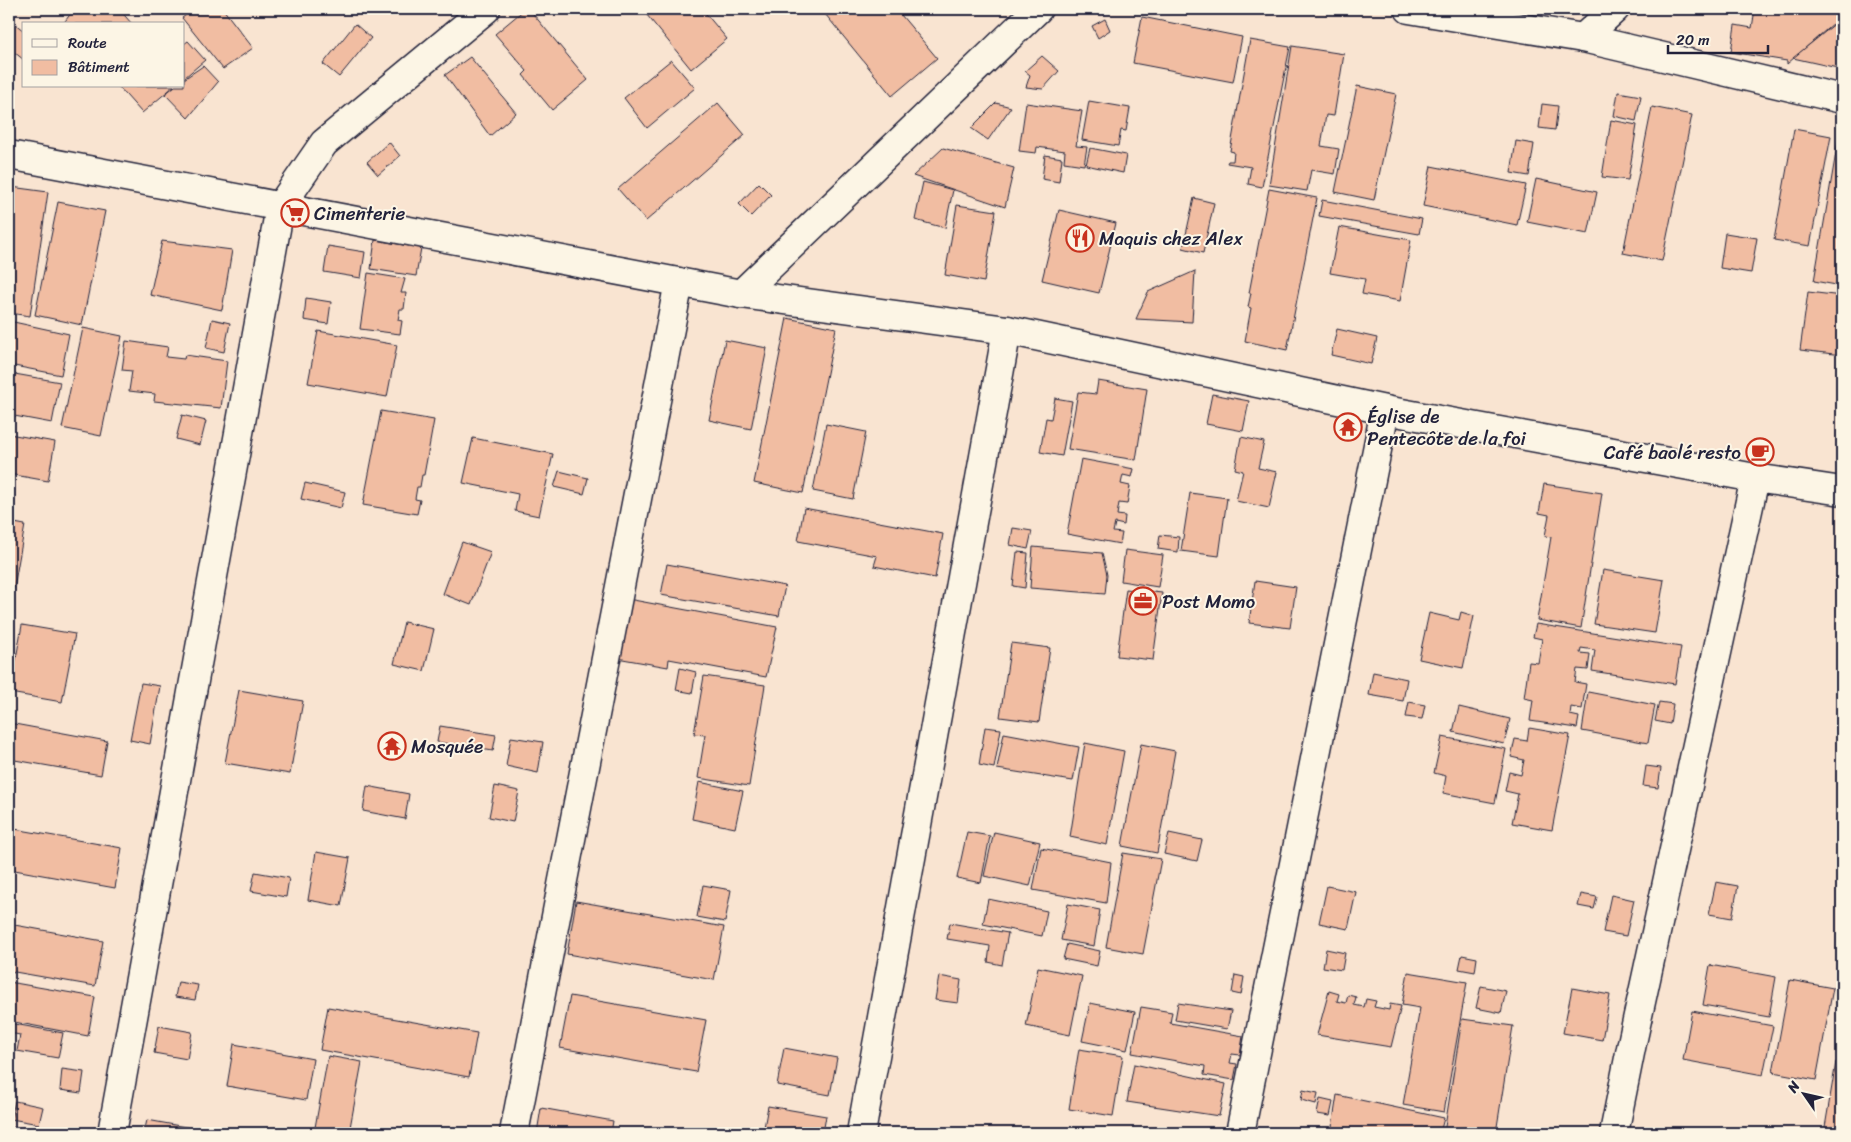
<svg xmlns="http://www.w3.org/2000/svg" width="1851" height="1142" viewBox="0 0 1851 1142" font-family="Sriracha,sans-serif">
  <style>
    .building { fill: #f1bda2; stroke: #22223b }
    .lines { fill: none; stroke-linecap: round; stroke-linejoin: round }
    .minor-casing { stroke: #22223b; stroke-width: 31 }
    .minor { stroke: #fcf5e5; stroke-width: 28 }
    .labels { text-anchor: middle; stroke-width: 4; stroke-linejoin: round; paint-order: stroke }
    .poi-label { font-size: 19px; fill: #22223b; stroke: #fcf5e5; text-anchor: start }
  </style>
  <rect width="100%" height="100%" fill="#f9e4d1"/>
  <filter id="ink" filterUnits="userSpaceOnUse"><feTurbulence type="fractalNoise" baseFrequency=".02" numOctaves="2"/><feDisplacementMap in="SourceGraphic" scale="10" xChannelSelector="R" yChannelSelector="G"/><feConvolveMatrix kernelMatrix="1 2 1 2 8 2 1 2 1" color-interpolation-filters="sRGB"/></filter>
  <g filter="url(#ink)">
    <g class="building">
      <polygon points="74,9 119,9 132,24 63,24"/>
      <polygon points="194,9 223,9 253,48 223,69 182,18"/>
      <polygon points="525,9 529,9 588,80 552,110 523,75 527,71 495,34"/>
      <polygon points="642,9 702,9 727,39 691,69"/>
      <polygon points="821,9 896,9 937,58 892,96"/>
      <polygon points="1749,9 1842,9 1842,16 1787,64 1787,61 1731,52 1735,25 1752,28 1755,9"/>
      <polygon points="1142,17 1242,37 1233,82 1133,63"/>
      <polygon points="1842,18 1842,69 1793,58"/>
      <polygon points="9,19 24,31 24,60 9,48"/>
      <polygon points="1105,19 1110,30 1098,38 1092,26"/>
      <polygon points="355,24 371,38 339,77 323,64"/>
      <polygon points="1250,40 1290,47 1262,187 1248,184 1251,167 1227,163 1228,161 1233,161 1234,152 1230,151"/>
      <polygon points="188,41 205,60 184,78 184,44"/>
      <polygon points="1292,46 1344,54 1334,116 1326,115 1321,146 1339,149 1335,174 1311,170 1307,191 1269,185"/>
      <polygon points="1042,56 1059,71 1043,89 1026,87 1030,75 1025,71"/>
      <polygon points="470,57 516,113 490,136 445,75"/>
      <polygon points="671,60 695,88 647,128 624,98"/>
      <polygon points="203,66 218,82 188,118 165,94 175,86 184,86 184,79"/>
      <polygon points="118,86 174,86 142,113"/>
      <polygon points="1357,86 1396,94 1374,200 1335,192"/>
      <polygon points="1618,92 1641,96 1636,121 1614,116"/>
      <polygon points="1089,101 1130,108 1126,131 1121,130 1118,146 1082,140"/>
      <polygon points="718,103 745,135 646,221 618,189"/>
      <polygon points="996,103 1011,107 988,140 971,128"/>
      <polygon points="1026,103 1082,111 1076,146 1087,147 1084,165 1064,162 1065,151 1037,147 1036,153 1019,151"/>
      <polygon points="1542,104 1558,106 1555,130 1539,128"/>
      <polygon points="1652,107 1692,115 1662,261 1623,253"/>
      <polygon points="1611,120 1637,125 1628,180 1602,177"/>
      <polygon points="1794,129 1831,136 1810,246 1774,240"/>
      <polygon points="1516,141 1534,144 1529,176 1511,173"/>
      <polygon points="1838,141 1842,142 1842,286 1814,281"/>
      <polygon points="389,142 400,156 378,175 367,162"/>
      <polygon points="943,148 1014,168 1005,207 913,176"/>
      <polygon points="1090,148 1126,155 1123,173 1086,165"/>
      <polygon points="1045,155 1062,158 1059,182 1042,179"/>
      <polygon points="1431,166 1526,185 1517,225 1423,206"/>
      <polygon points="1536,179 1597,192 1588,234 1527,222"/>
      <polygon points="923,182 953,190 945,228 915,220"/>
      <polygon points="759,183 771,195 751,216 739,204"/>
      <polygon points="11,187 48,192 30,316 9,313 9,202"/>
      <polygon points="1269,189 1317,198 1287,350 1245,341 1251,308 1248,307 1251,293 1249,293"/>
      <polygon points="1194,198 1214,203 1203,253 1183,248"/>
      <polygon points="1322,200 1422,219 1419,234 1319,216"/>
      <polygon points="58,202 105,211 82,325 35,315"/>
      <polygon points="957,205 996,211 984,282 945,275"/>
      <polygon points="1059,210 1116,223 1099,293 1042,280"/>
      <polygon points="1339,227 1411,240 1400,301 1362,294 1365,279 1330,273"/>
      <polygon points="1725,233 1757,238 1751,273 1720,268"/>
      <polygon points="375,240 421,248 416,276 371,269"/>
      <polygon points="162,241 232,250 222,310 150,295"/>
      <polygon points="328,246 365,252 361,278 324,272"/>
      <polygon points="1195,271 1192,322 1136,319 1148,292"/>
      <polygon points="368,273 405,279 401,293 406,293 404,309 400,309 398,320 402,321 400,334 360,329"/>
      <polygon points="1808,292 1842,296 1842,355 1800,350"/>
      <polygon points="306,298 331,302 328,324 304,320"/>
      <polygon points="787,318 836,328 803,493 754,483"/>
      <polygon points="212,319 230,323 224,352 206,348"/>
      <polygon points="9,321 69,334 61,375 9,365"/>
      <polygon points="83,328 122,336 101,436 62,428"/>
      <polygon points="1337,329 1377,338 1371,364 1331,355"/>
      <polygon points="318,331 397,345 387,397 308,383"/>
      <polygon points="725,340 767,348 751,429 709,420"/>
      <polygon points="126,341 168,347 166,357 184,359 185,355 227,361 221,408 154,401 155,394 129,391 132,371 122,370"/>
      <polygon points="9,373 60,382 52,423 9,415"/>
      <polygon points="1098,381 1147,389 1136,460 1068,449 1078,392 1096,394"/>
      <polygon points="1212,394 1249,401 1243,431 1206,424"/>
      <polygon points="1055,398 1072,401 1062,456 1040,452 1046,418 1051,419"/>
      <polygon points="381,411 434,420 424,475 422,475 420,487 417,487 415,499 420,500 417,514 363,505"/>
      <polygon points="182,415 206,421 200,445 176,439"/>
      <polygon points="826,424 866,432 853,499 813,491"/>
      <polygon points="9,434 55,442 48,481 9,474"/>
      <polygon points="1241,437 1264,442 1258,468 1277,472 1269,508 1236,501 1243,471 1235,469"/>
      <polygon points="473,438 553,454 539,516 515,511 518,494 463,483"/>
      <polygon points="1081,459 1134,469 1132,477 1123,475 1121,484 1130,486 1127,504 1119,503 1117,515 1125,516 1124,525 1115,523 1113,532 1122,533 1120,544 1067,534"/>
      <polygon points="559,471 588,478 584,494 554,487"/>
      <polygon points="305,483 345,492 341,508 301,499"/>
      <polygon points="1544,484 1602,493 1581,628 1537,620 1551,537 1545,536 1549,515 1539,513"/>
      <polygon points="1190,493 1227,498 1219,556 1181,551"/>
      <polygon points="804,508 943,534 935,578 874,566 877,556 798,541"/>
      <polygon points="9,522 25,525 12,599 9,598"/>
      <polygon points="1013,528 1032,531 1028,549 1010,545"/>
      <polygon points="1160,535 1179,537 1178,552 1158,549"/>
      <polygon points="462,542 491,552 471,605 443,594"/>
      <polygon points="1033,547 1102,553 1107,575 1105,594 1030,588"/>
      <polygon points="1125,550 1163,555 1158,587 1121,581"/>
      <polygon points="1017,552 1028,553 1025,588 1013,586"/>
      <polygon points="667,564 785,586 779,616 661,595"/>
      <polygon points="1603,570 1664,580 1655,633 1594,624"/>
      <polygon points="1255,581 1296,587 1290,628 1249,623"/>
      <polygon points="1126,589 1162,593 1153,660 1117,656"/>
      <polygon points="628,599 777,627 766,677 669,659 668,667 617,658"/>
      <polygon points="1461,612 1474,616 1463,668 1419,659 1429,613 1459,620"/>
      <polygon points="404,622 434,629 424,671 394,664"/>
      <polygon points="1536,624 1681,647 1675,684 1592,671 1595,650 1581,648 1580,653 1590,654 1588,670 1577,669 1575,682 1586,684 1582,709 1571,707 1570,715 1579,717 1577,728 1530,721 1533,700 1524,698 1529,662 1538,663 1542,639 1533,637"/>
      <polygon points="22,625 75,634 62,702 10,693"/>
      <polygon points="1011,643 1050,648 1039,722 1000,717"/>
      <polygon points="680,668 696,672 692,693 676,690"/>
      <polygon points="1373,672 1407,679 1403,701 1369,695"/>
      <polygon points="704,676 765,685 749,786 698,778 705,735 694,734"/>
      <polygon points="141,683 160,686 150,744 130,740"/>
      <polygon points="239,690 303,701 290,774 225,763"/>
      <polygon points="1588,692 1655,705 1648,743 1582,731"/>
      <polygon points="1409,702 1425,705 1422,719 1406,717"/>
      <polygon points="1659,702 1673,704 1670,724 1655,721"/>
      <polygon points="1459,707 1510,719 1504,744 1453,732"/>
      <polygon points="9,723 107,741 101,775 9,759"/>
      <polygon points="440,726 496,735 493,751 437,742"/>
      <polygon points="985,727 1001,729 994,768 979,765"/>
      <polygon points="1529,728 1570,735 1552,830 1512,823 1518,794 1505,791 1509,772 1521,775 1524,760 1511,757 1515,739 1527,741"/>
      <polygon points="1004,733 1079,747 1073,781 997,769"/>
      <polygon points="511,737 543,742 538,773 506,766"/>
      <polygon points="1442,737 1506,749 1495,803 1443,793 1446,776 1434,773"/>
      <polygon points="1085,743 1124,751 1107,845 1070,837"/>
      <polygon points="1141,744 1175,751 1157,853 1122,846"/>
      <polygon points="1646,766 1661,768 1658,788 1643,786"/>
      <polygon points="699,782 743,791 735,828 692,819"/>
      <polygon points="367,786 409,794 405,819 363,811"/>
      <polygon points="495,786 519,791 513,822 489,817"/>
      <polygon points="9,828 122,848 115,888 9,869"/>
      <polygon points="967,832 990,836 981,883 957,878"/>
      <polygon points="994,832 1040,842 1030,886 984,876"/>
      <polygon points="1169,833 1202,840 1197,861 1164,854"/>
      <polygon points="1041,848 1111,862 1106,903 1033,890"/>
      <polygon points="316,852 350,858 341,906 308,900"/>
      <polygon points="1123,853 1161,859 1143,954 1106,947"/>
      <polygon points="255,872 289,878 286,897 251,891"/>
      <polygon points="1716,882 1738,886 1732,918 1709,914"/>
      <polygon points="703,885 731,890 725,922 697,917"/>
      <polygon points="1327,886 1356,892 1348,929 1319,923"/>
      <polygon points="1581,894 1597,897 1594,909 1578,906"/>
      <polygon points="1611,895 1634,900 1626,936 1603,932"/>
      <polygon points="988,899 1047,911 1042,936 983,924"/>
      <polygon points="576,901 724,927 714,980 567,954"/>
      <polygon points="1068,904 1100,910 1094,946 1061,940"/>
      <polygon points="950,923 1008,933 1002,965 988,962 990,946 947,939"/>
      <polygon points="9,924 103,941 95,986 9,971"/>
      <polygon points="1067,944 1100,951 1097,966 1063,959"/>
      <polygon points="1326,949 1345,953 1342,970 1323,967"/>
      <polygon points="1462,955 1477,958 1475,972 1459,969"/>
      <polygon points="1710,965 1776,977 1769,1017 1703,1005"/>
      <polygon points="1038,967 1082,976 1070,1035 1026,1026"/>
      <polygon points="1408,972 1467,982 1444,1112 1403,1105 1420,1008 1402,1005"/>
      <polygon points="1235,975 1244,977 1241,995 1232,993"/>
      <polygon points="939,976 961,980 958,1003 935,1000"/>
      <polygon points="1790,980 1833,988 1816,1080 1773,1072"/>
      <polygon points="9,982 95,997 88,1036 9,1021"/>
      <polygon points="178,982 198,985 195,1000 175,997"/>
      <polygon points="1481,986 1506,991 1501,1013 1476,1008"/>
      <polygon points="1572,988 1610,995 1602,1040 1563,1033"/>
      <polygon points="1329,991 1339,994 1337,1001 1346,1003 1348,995 1356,997 1354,1005 1364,1007 1366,999 1376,1001 1374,1007 1389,1010 1390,1004 1401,1006 1391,1047 1317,1035"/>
      <polygon points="570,996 706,1020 696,1072 560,1048"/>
      <polygon points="1090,1003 1135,1012 1127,1050 1082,1041"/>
      <polygon points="1178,1003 1231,1011 1227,1029 1175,1020"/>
      <polygon points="328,1007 477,1033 469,1077 320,1050"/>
      <polygon points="1141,1007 1172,1012 1170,1023 1243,1036 1240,1055 1232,1054 1230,1063 1237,1064 1234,1080 1204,1075 1205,1066 1132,1053"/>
      <polygon points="1692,1011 1773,1026 1763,1075 1683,1060"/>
      <polygon points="1462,1019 1513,1026 1496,1133 1444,1133"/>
      <polygon points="9,1023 63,1033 58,1058 17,1051 20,1035 9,1033"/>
      <polygon points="159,1026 192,1032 187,1059 154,1053"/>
      <polygon points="234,1044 313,1059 306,1100 227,1086"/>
      <polygon points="784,1048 837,1058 830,1095 777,1085"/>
      <polygon points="1079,1049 1123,1056 1113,1116 1069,1109"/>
      <polygon points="328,1056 362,1062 349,1133 314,1133"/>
      <polygon points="1836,1062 1842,1063 1842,1133 1824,1133"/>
      <polygon points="1134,1064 1226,1084 1219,1116 1127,1102"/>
      <polygon points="62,1069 84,1072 81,1093 60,1090"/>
      <polygon points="1303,1090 1318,1093 1316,1104 1301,1100"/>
      <polygon points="1337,1095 1444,1118 1440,1133 1331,1133"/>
      <polygon points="1320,1099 1333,1102 1330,1116 1317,1114"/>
      <polygon points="15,1101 43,1107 39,1124 11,1119"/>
      <polygon points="768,1106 826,1116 823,1133 763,1133"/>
      <polygon points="541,1108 613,1121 611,1133 537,1133"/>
      <polygon points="147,1120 219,1133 144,1133"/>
      <polygon points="9,1127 46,1133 9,1133"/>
    </g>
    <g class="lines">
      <g class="minor-casing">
        <g id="minor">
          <polyline points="1409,9 1583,38 1842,99"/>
          <polyline points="1583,38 1615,9"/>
          <polyline points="9,155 741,294 1007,330 1385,410 1755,478 1842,491"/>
          <polyline points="741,294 1038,9"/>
          <polyline points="112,1133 280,207 324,143 486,9"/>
          <polyline points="514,1133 679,282"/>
          <polyline points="861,1133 1007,330"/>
          <polyline points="1240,1133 1385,410"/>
          <polyline points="1614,1133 1632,1043 1755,478"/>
        </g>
      </g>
      <use href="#minor" class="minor"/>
    </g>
  </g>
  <defs>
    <g id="supermarket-ring" transform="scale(1.4375)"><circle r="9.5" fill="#fcf5e5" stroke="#c8321e" stroke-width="1.5"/><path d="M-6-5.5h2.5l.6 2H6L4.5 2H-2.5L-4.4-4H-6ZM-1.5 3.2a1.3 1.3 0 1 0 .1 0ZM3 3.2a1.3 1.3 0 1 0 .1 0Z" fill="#c8321e"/></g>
    <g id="restaurant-ring" transform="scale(1.4375)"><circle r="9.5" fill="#fcf5e5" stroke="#c8321e" stroke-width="1.5"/><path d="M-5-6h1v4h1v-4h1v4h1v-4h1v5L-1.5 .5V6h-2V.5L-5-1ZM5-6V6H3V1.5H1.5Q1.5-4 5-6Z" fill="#c8321e"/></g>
    <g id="temple-ring" transform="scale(1.4375)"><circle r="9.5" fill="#fcf5e5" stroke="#c8321e" stroke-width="1.5"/><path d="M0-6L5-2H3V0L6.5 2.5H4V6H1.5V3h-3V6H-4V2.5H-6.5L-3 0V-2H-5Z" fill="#c8321e"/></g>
    <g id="cafe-ring" transform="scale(1.4375)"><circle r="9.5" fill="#fcf5e5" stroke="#c8321e" stroke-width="1.5"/><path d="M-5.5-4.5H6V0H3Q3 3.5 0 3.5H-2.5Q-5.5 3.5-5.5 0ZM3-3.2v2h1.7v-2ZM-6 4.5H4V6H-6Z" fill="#c8321e"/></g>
    <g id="office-ring" transform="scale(1.4375)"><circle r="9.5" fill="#fcf5e5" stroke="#c8321e" stroke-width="1.5"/><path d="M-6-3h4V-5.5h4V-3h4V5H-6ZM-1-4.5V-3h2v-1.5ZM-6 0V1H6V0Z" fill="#c8321e"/></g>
  </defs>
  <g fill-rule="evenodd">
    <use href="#supermarket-ring" x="295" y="213"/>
    <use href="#restaurant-ring" x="1080" y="238"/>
    <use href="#temple-ring" x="1348" y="427"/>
    <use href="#cafe-ring" x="1760" y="452"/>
    <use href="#office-ring" x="1143" y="601"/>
    <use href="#temple-ring" x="392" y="746"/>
  </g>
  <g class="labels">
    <g class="poi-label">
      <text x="314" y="220">Cimenterie</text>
      <text x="1099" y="245">Maquis chez Alex</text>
      <text x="1367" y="423">Église de<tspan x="1367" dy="22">Pentecôte de la foi</tspan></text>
      <text x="1741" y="459" text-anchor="end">Café baolé resto</text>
      <text x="1162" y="608">Post Momo</text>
      <text x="411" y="753">Mosquée</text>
    </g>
  </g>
  <rect width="1851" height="1142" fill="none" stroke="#fcf5e5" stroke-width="30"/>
  <rect x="15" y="15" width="1821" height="1112" fill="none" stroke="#22223b" stroke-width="2" filter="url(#ink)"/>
  <rect x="22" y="22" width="162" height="65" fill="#fcf5e5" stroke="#a5a1a1"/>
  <rect x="32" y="39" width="25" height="8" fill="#fcf5e5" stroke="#a5a1a1"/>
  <text x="68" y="48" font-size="15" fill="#22223b">Route</text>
  <rect x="32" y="60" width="25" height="15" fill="#f1bda2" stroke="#a5a1a1"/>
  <text x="68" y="72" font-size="15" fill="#22223b">Bâtiment</text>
  <g transform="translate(1804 1094) rotate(304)" stroke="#fcf5e5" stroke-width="4" paint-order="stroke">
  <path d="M0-4L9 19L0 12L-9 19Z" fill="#22223b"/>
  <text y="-8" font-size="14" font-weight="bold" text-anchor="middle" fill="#22223b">N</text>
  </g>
  <path d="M1668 45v8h100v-8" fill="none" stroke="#22223b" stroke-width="2.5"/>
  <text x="1676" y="45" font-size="15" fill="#22223b" stroke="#fcf5e5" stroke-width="4" paint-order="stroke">20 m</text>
</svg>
